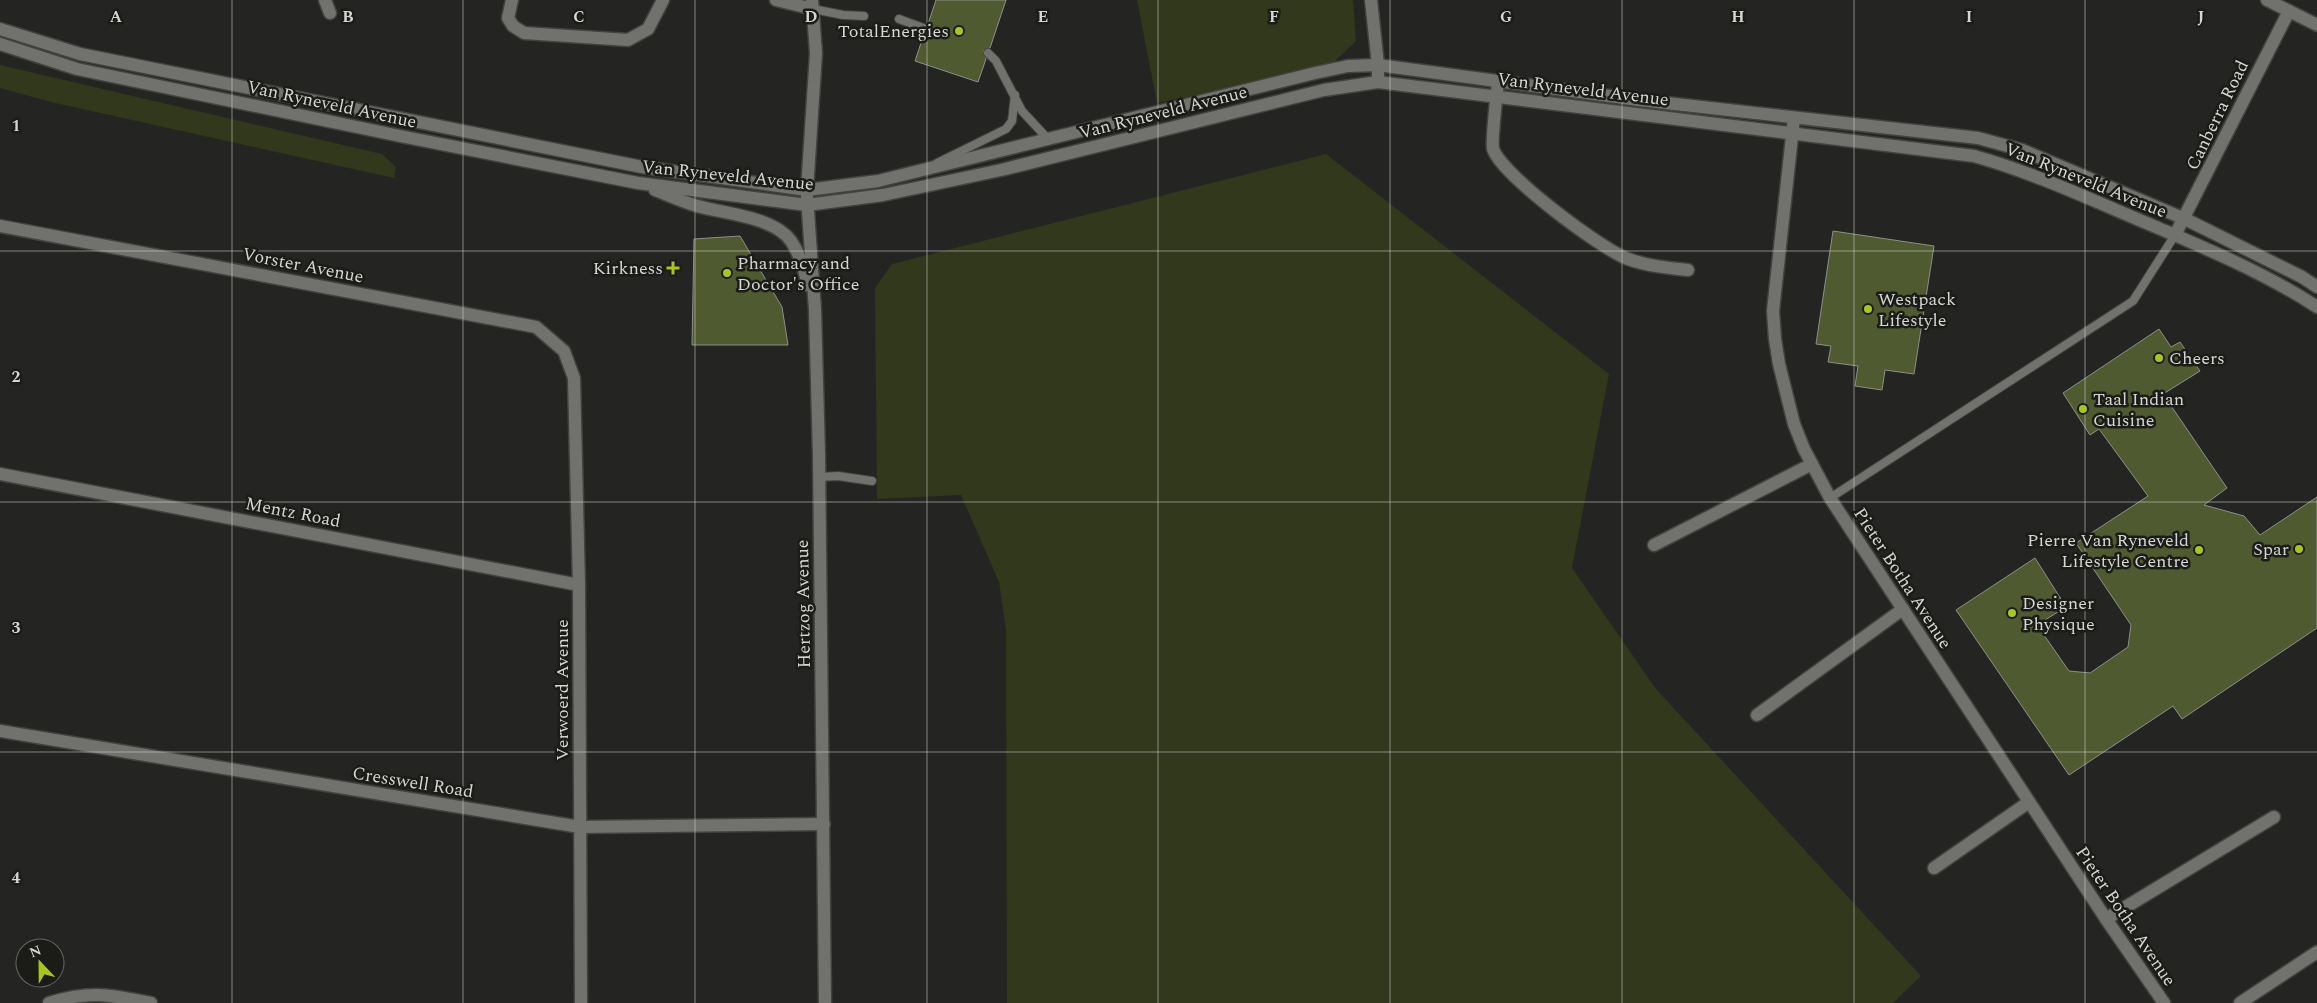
<svg xmlns="http://www.w3.org/2000/svg" width="2317" height="1003" viewBox="0 0 2317 1003" font-family="Spectral,serif">
  <style>
    .green { fill: #31381b }
    .building { fill: #505a30; stroke: #8e8f8a }
    .lines { fill: none; stroke-linecap: round; stroke-linejoin: round }
    .lane-casing { stroke: #42423f; stroke-width: 10 }
    .street-casing { stroke: #42423f; stroke-width: 15 }
    .secondary-casing { stroke: #42423f; stroke-width: 15 }
    .lane { stroke: #71726e; stroke-width: 8 }
    .street { stroke: #71726e; stroke-width: 12 }
    .secondary { stroke: #71726e; stroke-width: 12 }
    .grid { fill: none; stroke: #d5d6d3; stroke-width: 1; stroke-opacity: 0.55 }
    .poi-dot { fill: #a9c719; stroke: #1b1c18; stroke-width: 2 }
    .labels { text-anchor: middle; stroke-width: 5; stroke-linejoin: round; paint-order: stroke }
    .poi-label { font-size: 18px; fill: #d5d6d3; stroke: #1b1c18; text-anchor: start }
    .street-label { font-size: 18px; fill: #d5d6d3; stroke: #1b1c18 }
    .grid-label { font-size: 16px; text-anchor: middle; font-weight: bold; fill: #d5d6d3; stroke: #1b1c18; stroke-width: 5; stroke-linejoin: round; paint-order: stroke }
  </style>
  <rect width="100%" height="100%" fill="#242522"/>
  <g class="green">
    <polygon points="1137,0 1353,0 1356,41 1328,68 1157,103"/>
    <polygon points="0,65 382,154 396,167 394,178 51,102 0,88"/>
    <polygon points="1326,154 1609,374 1572,568 1656,689 1921,976 1893,1003 1007,1003 1006,629 999,582 961,495 877,499 875,288 892,264"/>
  </g>
  <g class="building">
    <polygon points="936,0 1006,0 990,48 983,51 986,59 978,82 915,61 924,34 929,34 931,30 928,24"/>
    <polygon points="1833,231 1934,246 1914,374 1885,370 1882,390 1855,386 1858,366 1828,362 1831,346 1816,344"/>
    <polygon points="740,236 782,307 788,345 692,345 694,239"/>
    <polygon points="2159,329 2171,347 2180,342 2200,371 2163,394 2227,488 2204,505 2244,516 2260,535 2317,497 2317,628 2182,719 2173,706 2069,775 1956,610 2035,558 2066,607 2037,625 2069,671 2090,673 2128,647 2131,625 2076,543 2148,496 2099,429 2090,435 2063,393"/>
  </g>
  <g class="lines">
    <g class="lane-casing">
      <g id="lane">
        <polyline points="813,9 843,15 864,16"/>
        <polyline points="899,19 926,29"/>
        <polyline points="988,53 996,61 1022,111 1048,139"/>
        <polyline points="937,163 1006,129 1012,121 1015,95"/>
        <polyline points="819,477 838,476 872,481"/>
        <polyline points="1830,498 2133,301 2175,235"/>
      </g>
    </g>
    <g class="street-casing">
      <g id="street">
        <polyline points="325,0 330,13"/>
        <polyline points="512,0 508,18 513,26 524,33 628,40 648,29 663,0"/>
        <polyline points="776,0 813,9"/>
        <polyline points="1371,0 1378,65 1378,82"/>
        <polyline points="2267,0 2317,25"/>
        <path d="M1498 81C1497 94 1491 141 1493 149 1502 175 1601 249 1628 259 1648 266 1668 268 1688 270"/>
        <polyline points="1794,118 1773,311 1775,339 1779,364 1794,424 1804,449 1830,498 2106,919 2164,1003"/>
        <polyline points="807,190 816,53 812,0"/>
        <polyline points="0,226 536,327 564,351 574,378 579,585 581,1003"/>
        <polyline points="2175,235 2289,11"/>
        <polyline points="0,474 579,585"/>
        <polyline points="1654,545 1812,464"/>
        <polyline points="1757,715 1903,609"/>
        <polyline points="0,731 580,827 824,824"/>
        <polyline points="1934,868 2029,802"/>
        <polyline points="2106,919 2274,817"/>
        <path d="M49 1003C91 990 110 995 151 1003"/>
        <polyline points="2240,1003 2317,952"/>
      </g>
    </g>
    <g class="secondary-casing">
      <g id="secondary">
        <polyline points="0,29 80,54 642,167 807,190 878,181 1315,73 1348,66 1378,65 1639,100 1978,138 2022,150 2185,219 2302,277 2317,287"/>
        <path d="M0 44 77 69 400 136 638 183 807 205 883 195 1001 170 1324 90 1378 82 1974 156C2031 172 2083 196 2137 219 2198 245 2262 271 2317 307"/>
        <path d="M655 190C668 195 681 201 694 205 723 214 773 216 791 241 800 254 804 270 808 285"/>
        <polyline points="807,197 815,310 819,455 825,1003"/>
      </g>
    </g>
    <use href="#lane" class="lane"/>
    <use href="#street" class="street"/>
    <use href="#secondary" class="secondary"/>
  </g>
  <path class="grid" d="M232 0V1003M463 0V1003M695 0V1003M927 0V1003M1158 0V1003M1390 0V1003M1622 0V1003M1854 0V1003M2085 0V1003M0 251H2317M0 502H2317M0 752H2317"/>
  <g class="poi-dot">
    <circle cx="959" cy="31" r="5"/>
    <path d="M670.5 260.5h5v5h5v5h-5v5h-5v-5h-5v-5h5z"/>
    <circle cx="727" cy="273" r="5"/>
    <circle cx="1868" cy="309" r="5"/>
    <circle cx="2159" cy="358" r="5"/>
    <circle cx="2083" cy="409" r="5"/>
    <circle cx="2299" cy="549" r="5"/>
    <circle cx="2199" cy="550" r="5"/>
    <circle cx="2012" cy="613" r="5"/>
  </g>
  <g class="labels">
    <g class="poi-label">
      <text x="949" y="37" text-anchor="end">TotalEnergies</text>
      <text x="737" y="269">Pharmacy and<tspan x="737" dy="21">Doctor's Office</tspan></text>
      <text x="663" y="274" text-anchor="end">Kirkness</text>
      <text x="1878" y="305">Westpack<tspan x="1878" dy="21">Lifestyle</tspan></text>
      <text x="2169" y="364">Cheers</text>
      <text x="2093" y="405">Taal Indian<tspan x="2093" dy="21">Cuisine</tspan></text>
      <text x="2189" y="546" text-anchor="end">Pierre Van Ryneveld<tspan x="2189" dy="21">Lifestyle Centre</tspan></text>
      <text x="2289" y="555" text-anchor="end">Spar</text>
      <text x="2022" y="609">Designer<tspan x="2022" dy="21">Physique</tspan></text>
    </g>
    <g class="street-label">
      <text transform="translate(1583 89) rotate(7)" y="6">Van Ryneveld Avenue</text>
      <text transform="translate(332 104) rotate(12)" y="6">Van Ryneveld Avenue</text>
      <text transform="translate(1163 112) rotate(-14)" y="6">Van Ryneveld Avenue</text>
      <text transform="translate(2217 115) rotate(-64)" y="6">Canberra Road</text>
      <text transform="translate(728 175) rotate(6)" y="6">Van Ryneveld Avenue</text>
      <text transform="translate(2086 180) rotate(22)" y="6">Van Ryneveld Avenue</text>
      <text transform="translate(303 265) rotate(11)" y="6">Vorster Avenue</text>
      <text transform="translate(293 512) rotate(11)" y="6">Mentz Road</text>
      <text transform="translate(1903 578) rotate(57)" y="6">Pieter Botha Avenue</text>
      <text transform="translate(803 604) rotate(-91)" y="6">Hertzog Avenue</text>
      <text transform="translate(562 690) rotate(-90)" y="6">Verwoerd Avenue</text>
      <text transform="translate(413 782) rotate(9)" y="6">Cresswell Road</text>
      <text transform="translate(2126 916) rotate(56)" y="6">Pieter Botha Avenue</text>
    </g>
  </g>
  <g class="grid-label">
    <text x="116" y="22">A</text>
    <text x="348" y="22">B</text>
    <text x="579" y="22">C</text>
    <text x="811" y="22">D</text>
    <text x="1043" y="22">E</text>
    <text x="1274" y="22">F</text>
    <text x="1506" y="22">G</text>
    <text x="1738" y="22">H</text>
    <text x="1969" y="22">I</text>
    <text x="2201" y="22">J</text>
    <text x="16" y="131">1</text>
    <text x="16" y="382">2</text>
    <text x="16" y="633">3</text>
    <text x="16" y="883">4</text>
  </g>
  <g transform="translate(40 963) rotate(338)"><circle r="24" fill="#1b1c18" stroke="#656663"/>
  <path d="M0-4L9 19L0 12L-9 19Z" fill="#a9c719"/>
  <text y="-8" font-size="14" font-weight="bold" text-anchor="middle" fill="#d5d6d3">N</text>
  </g>
</svg>
